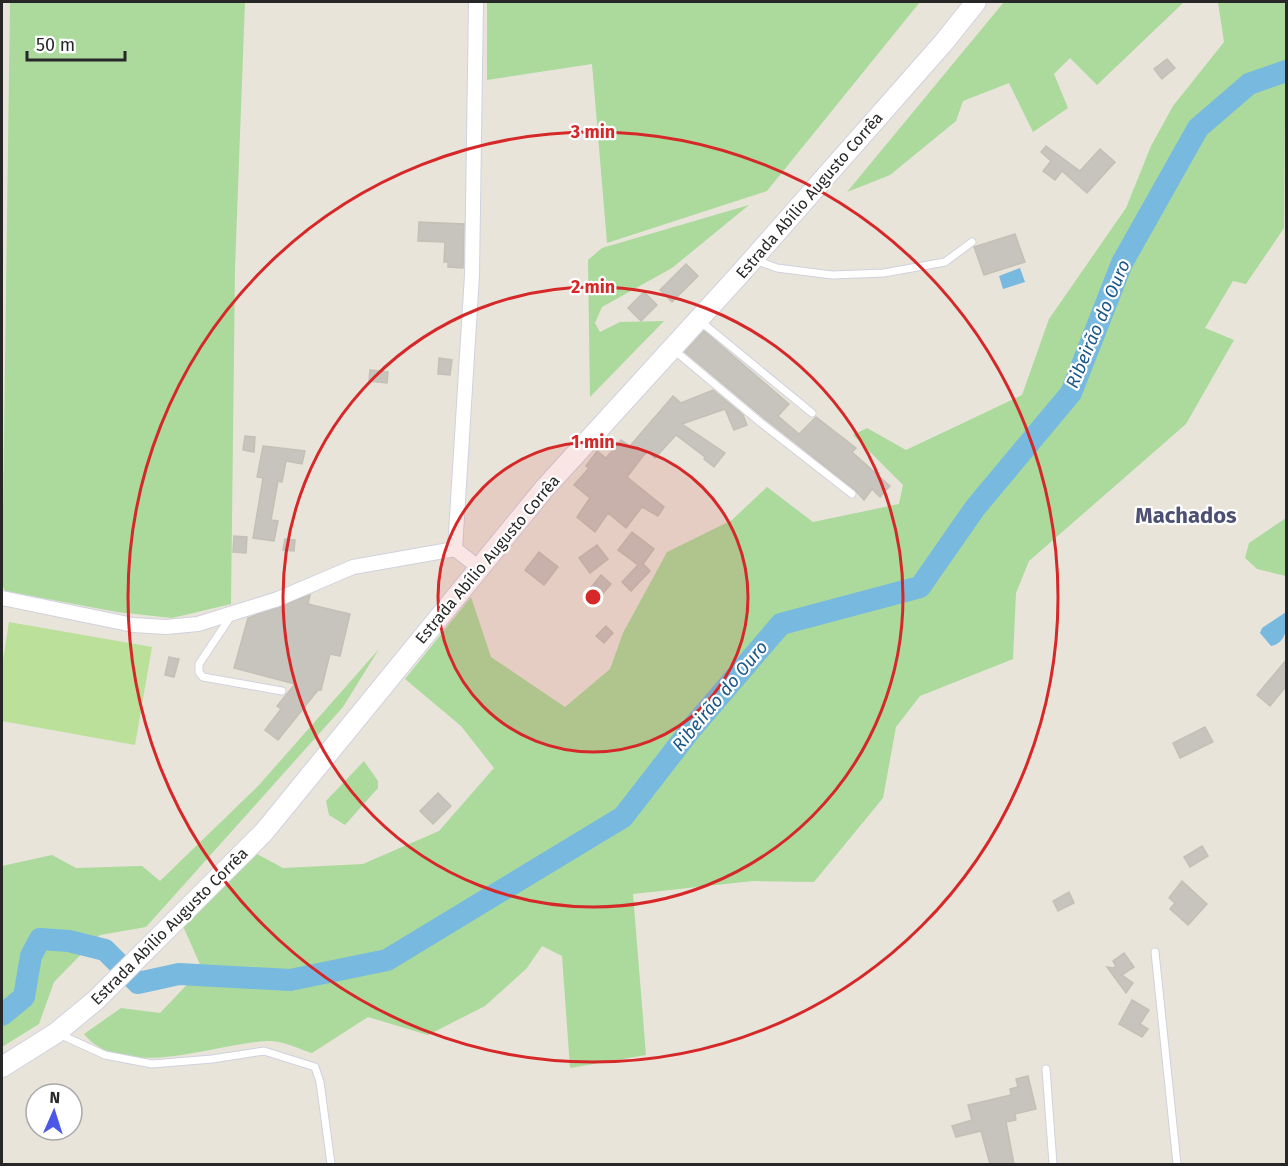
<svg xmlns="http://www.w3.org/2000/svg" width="1288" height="1166" viewBox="0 0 1288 1166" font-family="'Fira Sans',sans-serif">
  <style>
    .green { fill: #abda9c }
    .pitch { fill: #bae099 }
    .water { fill: #78b9e0 }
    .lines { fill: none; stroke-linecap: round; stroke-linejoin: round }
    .river { stroke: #78b9e0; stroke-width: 22 }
    .building { fill: #c7c3bd; stroke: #c3c0b5; stroke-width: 1.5 }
    .service-casing { stroke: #d0d1df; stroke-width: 9 }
    .minor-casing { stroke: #d0d1df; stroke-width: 16 }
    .secondary-casing { stroke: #d0d1df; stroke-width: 22 }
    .service { stroke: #fff; stroke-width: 7 }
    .minor { stroke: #fff; stroke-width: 14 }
    .secondary { stroke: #fff; stroke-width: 20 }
    .ring { fill: none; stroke: #d62828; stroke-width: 3 }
    .labels { text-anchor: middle; stroke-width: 4.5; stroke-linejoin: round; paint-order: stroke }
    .street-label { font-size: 16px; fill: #272727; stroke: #fff }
    .water-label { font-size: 18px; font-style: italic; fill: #1b5788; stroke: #fff }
    .district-label { font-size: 22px; font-weight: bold; fill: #4d5073; stroke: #fff }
    .centre { fill: #d62828; stroke: #fff; stroke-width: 3 }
    .ring-label { font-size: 18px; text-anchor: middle; font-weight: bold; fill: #d62828; stroke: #fff; stroke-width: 4.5; stroke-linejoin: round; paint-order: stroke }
  </style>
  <rect width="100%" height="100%" fill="#e8e4da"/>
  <g class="green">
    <polygon points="10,2 245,2 235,268 231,604 172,618 117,612 5,591 2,584"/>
    <polygon points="487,2 920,2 767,191 607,243 592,64 487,80"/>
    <polygon points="1004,2 1184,2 1097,85 1070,58 1054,74 1068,108 1033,132 1009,83 963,101 956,121 890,175 847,192"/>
    <path d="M1218 2H1286L1284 228 1246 284 1233 281 1205 328 1234 340 1186 424 1029 561 1016 593 1013 659 920 696 896 727 883 798 814 882 753 881 633 894 646 1055 570 1068 562 956 542 946 527 968 485 1006 428 1035 368 1017 312 1053C299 1049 281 1040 267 1041 216 1043 123 1082 84 1034L121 1008 160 1013 202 969 183 926 257 854 283 868 363 864 439 831 494 768 461 726 405 679 471 597 491 657 565 707 610 669 623 633 667 552 732 520 767 487 813 522 899 504 903 485 853 435 867 428 906 450 1022 395 1049 319 1126 208 1151 146 1173 106 1224 42Z"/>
    <polygon points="749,205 672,268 602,307 595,323 600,332 620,322 664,321 590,397 588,260 602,248"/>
    <polygon points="1286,518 1286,576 1257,569 1245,558 1249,543"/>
    <polygon points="379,649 343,707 146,927 100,935 54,982 39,1024 2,1047 2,866 52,855 76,868 142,866 160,881 259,785"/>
    <polygon points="364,761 378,781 378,788 345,825 329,815 326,801"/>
  </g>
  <polygon class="pitch" points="9,622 152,647 135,745 2,721 2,667"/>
  <g class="water">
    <polygon points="1020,268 1025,282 1003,289 999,276"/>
    <path d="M1286 612C1287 625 1288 642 1271 646L1260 633 1262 628Z"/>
  </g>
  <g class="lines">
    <polyline class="river" points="2,1015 24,997 31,956 40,939 69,941 105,950 138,983 179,974 290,980 387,960 623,817 692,728 781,624 920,587 975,508 1071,393 1122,263 1198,128 1249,84 1286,71"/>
  </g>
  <g class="building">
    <polygon points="1167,59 1175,68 1162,79 1154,69"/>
    <polygon points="1046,146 1080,171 1100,149 1115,162 1087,193 1062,171 1055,180 1043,171 1051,161 1041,152"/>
    <polygon points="419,222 464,224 463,268 448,267 448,262 444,262 445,242 418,241"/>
    <polygon points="1015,234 1025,262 984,275 974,247"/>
    <polygon points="686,264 698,276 672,302 660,290"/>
    <polygon points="644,292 657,305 641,321 628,308"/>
    <polygon points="704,331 789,404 778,416 799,434 816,417 856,448 852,452 890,486 880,497 872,489 864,500 855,490 764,418 685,352"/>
    <polygon points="439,358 452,360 450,375 438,374"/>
    <polygon points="370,370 388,372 387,383 369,381"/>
    <polygon points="713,390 743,415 747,425 734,430 725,409 682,424 725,453 714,467 704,459 705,457 676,435 655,458 647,451 627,477 664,507 658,516 642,507 626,528 608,513 595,532 577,517 590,498 574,485 589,468 586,466 597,451 606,458 621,440 630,446 673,396 681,403"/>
    <polygon points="245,436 255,437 254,452 243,450"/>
    <polygon points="263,446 305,451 302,464 286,461 282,482 278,481 271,520 278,521 274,541 253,538 263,478 257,477"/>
    <polygon points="632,532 654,549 643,564 650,571 631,591 622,582 638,565 618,550"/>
    <polygon points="234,536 247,537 246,553 233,552"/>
    <polygon points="285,539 295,540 294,551 283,550"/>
    <polygon points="597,545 608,559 590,573 579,558"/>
    <polygon points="539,552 558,567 544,585 525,570"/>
    <polygon points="601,575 611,584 599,598 589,590"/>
    <polygon points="310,595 308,604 350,614 340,656 330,654 321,690 318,690 278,740 265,730 281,709 277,706 295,684 234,668 248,618"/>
    <polygon points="606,626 613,633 604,643 596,636"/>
    <polygon points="169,657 179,659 174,677 165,675"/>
    <polygon points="1287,659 1287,685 1270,706 1257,695"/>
    <polygon points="1205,727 1213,742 1180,758 1173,743"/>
    <polygon points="438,793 451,806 433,824 420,811"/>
    <polygon points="1202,846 1208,856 1190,867 1184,857"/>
    <polygon points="1182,881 1207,904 1188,925 1170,909 1175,903 1169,898"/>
    <polygon points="1069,892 1074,903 1058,911 1053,901"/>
    <polygon points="1124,953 1134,967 1122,975 1133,983 1126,993 1107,967 1113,968 1116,966 1113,961"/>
    <polygon points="1132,1000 1149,1010 1140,1024 1148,1029 1142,1037 1119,1024"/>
    <polygon points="1028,1076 1036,1109 1015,1114 1016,1120 1006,1122 1014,1164 990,1164 981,1131 956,1137 952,1126 972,1120 968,1105 1011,1095 1010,1089 1018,1087 1016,1079"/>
  </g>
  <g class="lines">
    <g class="service-casing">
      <g id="service">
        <polyline points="755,260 777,268 832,275 884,273 945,262 972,242"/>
        <polyline points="700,321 812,413"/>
        <polyline points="674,350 760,422 852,494"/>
        <polyline points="231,616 199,664 199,672 203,677 282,691"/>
        <polyline points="1155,952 1177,1164"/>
        <polyline points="59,1034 105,1055 152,1064 212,1059 264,1051 315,1067 320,1082 331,1164"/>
        <polyline points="1046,1069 1053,1164"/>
      </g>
    </g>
    <g class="minor-casing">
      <g id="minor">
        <polyline points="455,549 472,275 476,2"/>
        <polyline points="2,598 133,625 166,627 198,624 278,599 353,567 455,549 478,567"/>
      </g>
    </g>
    <g class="secondary-casing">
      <polyline id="secondary" points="2,1067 56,1033 96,1000 264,832 544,489 739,275 944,42 976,2"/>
    </g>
    <use href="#service" class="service"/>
    <use href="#minor" class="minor"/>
    <use href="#secondary" class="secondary"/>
  </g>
  <circle cx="593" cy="597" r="155" fill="#d62828" fill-opacity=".12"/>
  <g class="ring">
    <circle cx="593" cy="597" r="155"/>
    <circle cx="593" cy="597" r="310"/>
    <circle cx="593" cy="597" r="465"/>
  </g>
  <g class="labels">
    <g class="street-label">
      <text transform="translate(809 195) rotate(-49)" y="6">Estrada Abílio Augusto Corrêa</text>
      <text transform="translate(487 559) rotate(-50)" y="6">Estrada Abílio Augusto Corrêa</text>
      <text transform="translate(169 926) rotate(-45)" y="6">Estrada Abílio Augusto Corrêa</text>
    </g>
    <g class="water-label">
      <text transform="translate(1098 324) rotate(-67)" y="6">Ribeirão do Ouro</text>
      <text transform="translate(720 696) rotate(-50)" y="6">Ribeirão do Ouro</text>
    </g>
    <g class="district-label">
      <text x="1186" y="523">Machados</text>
    </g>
  </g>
  <circle cx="593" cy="597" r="9" class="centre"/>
  <g class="ring-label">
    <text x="593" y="138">3 min</text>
    <text x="593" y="293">2 min</text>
    <text x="593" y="448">1 min</text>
  </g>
  <rect width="1288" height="1166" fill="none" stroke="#272727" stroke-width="6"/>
  <g transform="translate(54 1112) rotate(3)"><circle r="28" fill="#ffffff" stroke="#a9a9a9" stroke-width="1.5"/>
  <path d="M0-4.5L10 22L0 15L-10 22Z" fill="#4b57e5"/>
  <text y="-9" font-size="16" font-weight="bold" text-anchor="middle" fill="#272727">N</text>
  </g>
  <path d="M27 51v9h98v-9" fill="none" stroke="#272727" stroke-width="3"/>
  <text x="36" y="51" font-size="18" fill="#272727" stroke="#ffffff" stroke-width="4.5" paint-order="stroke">50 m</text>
</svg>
